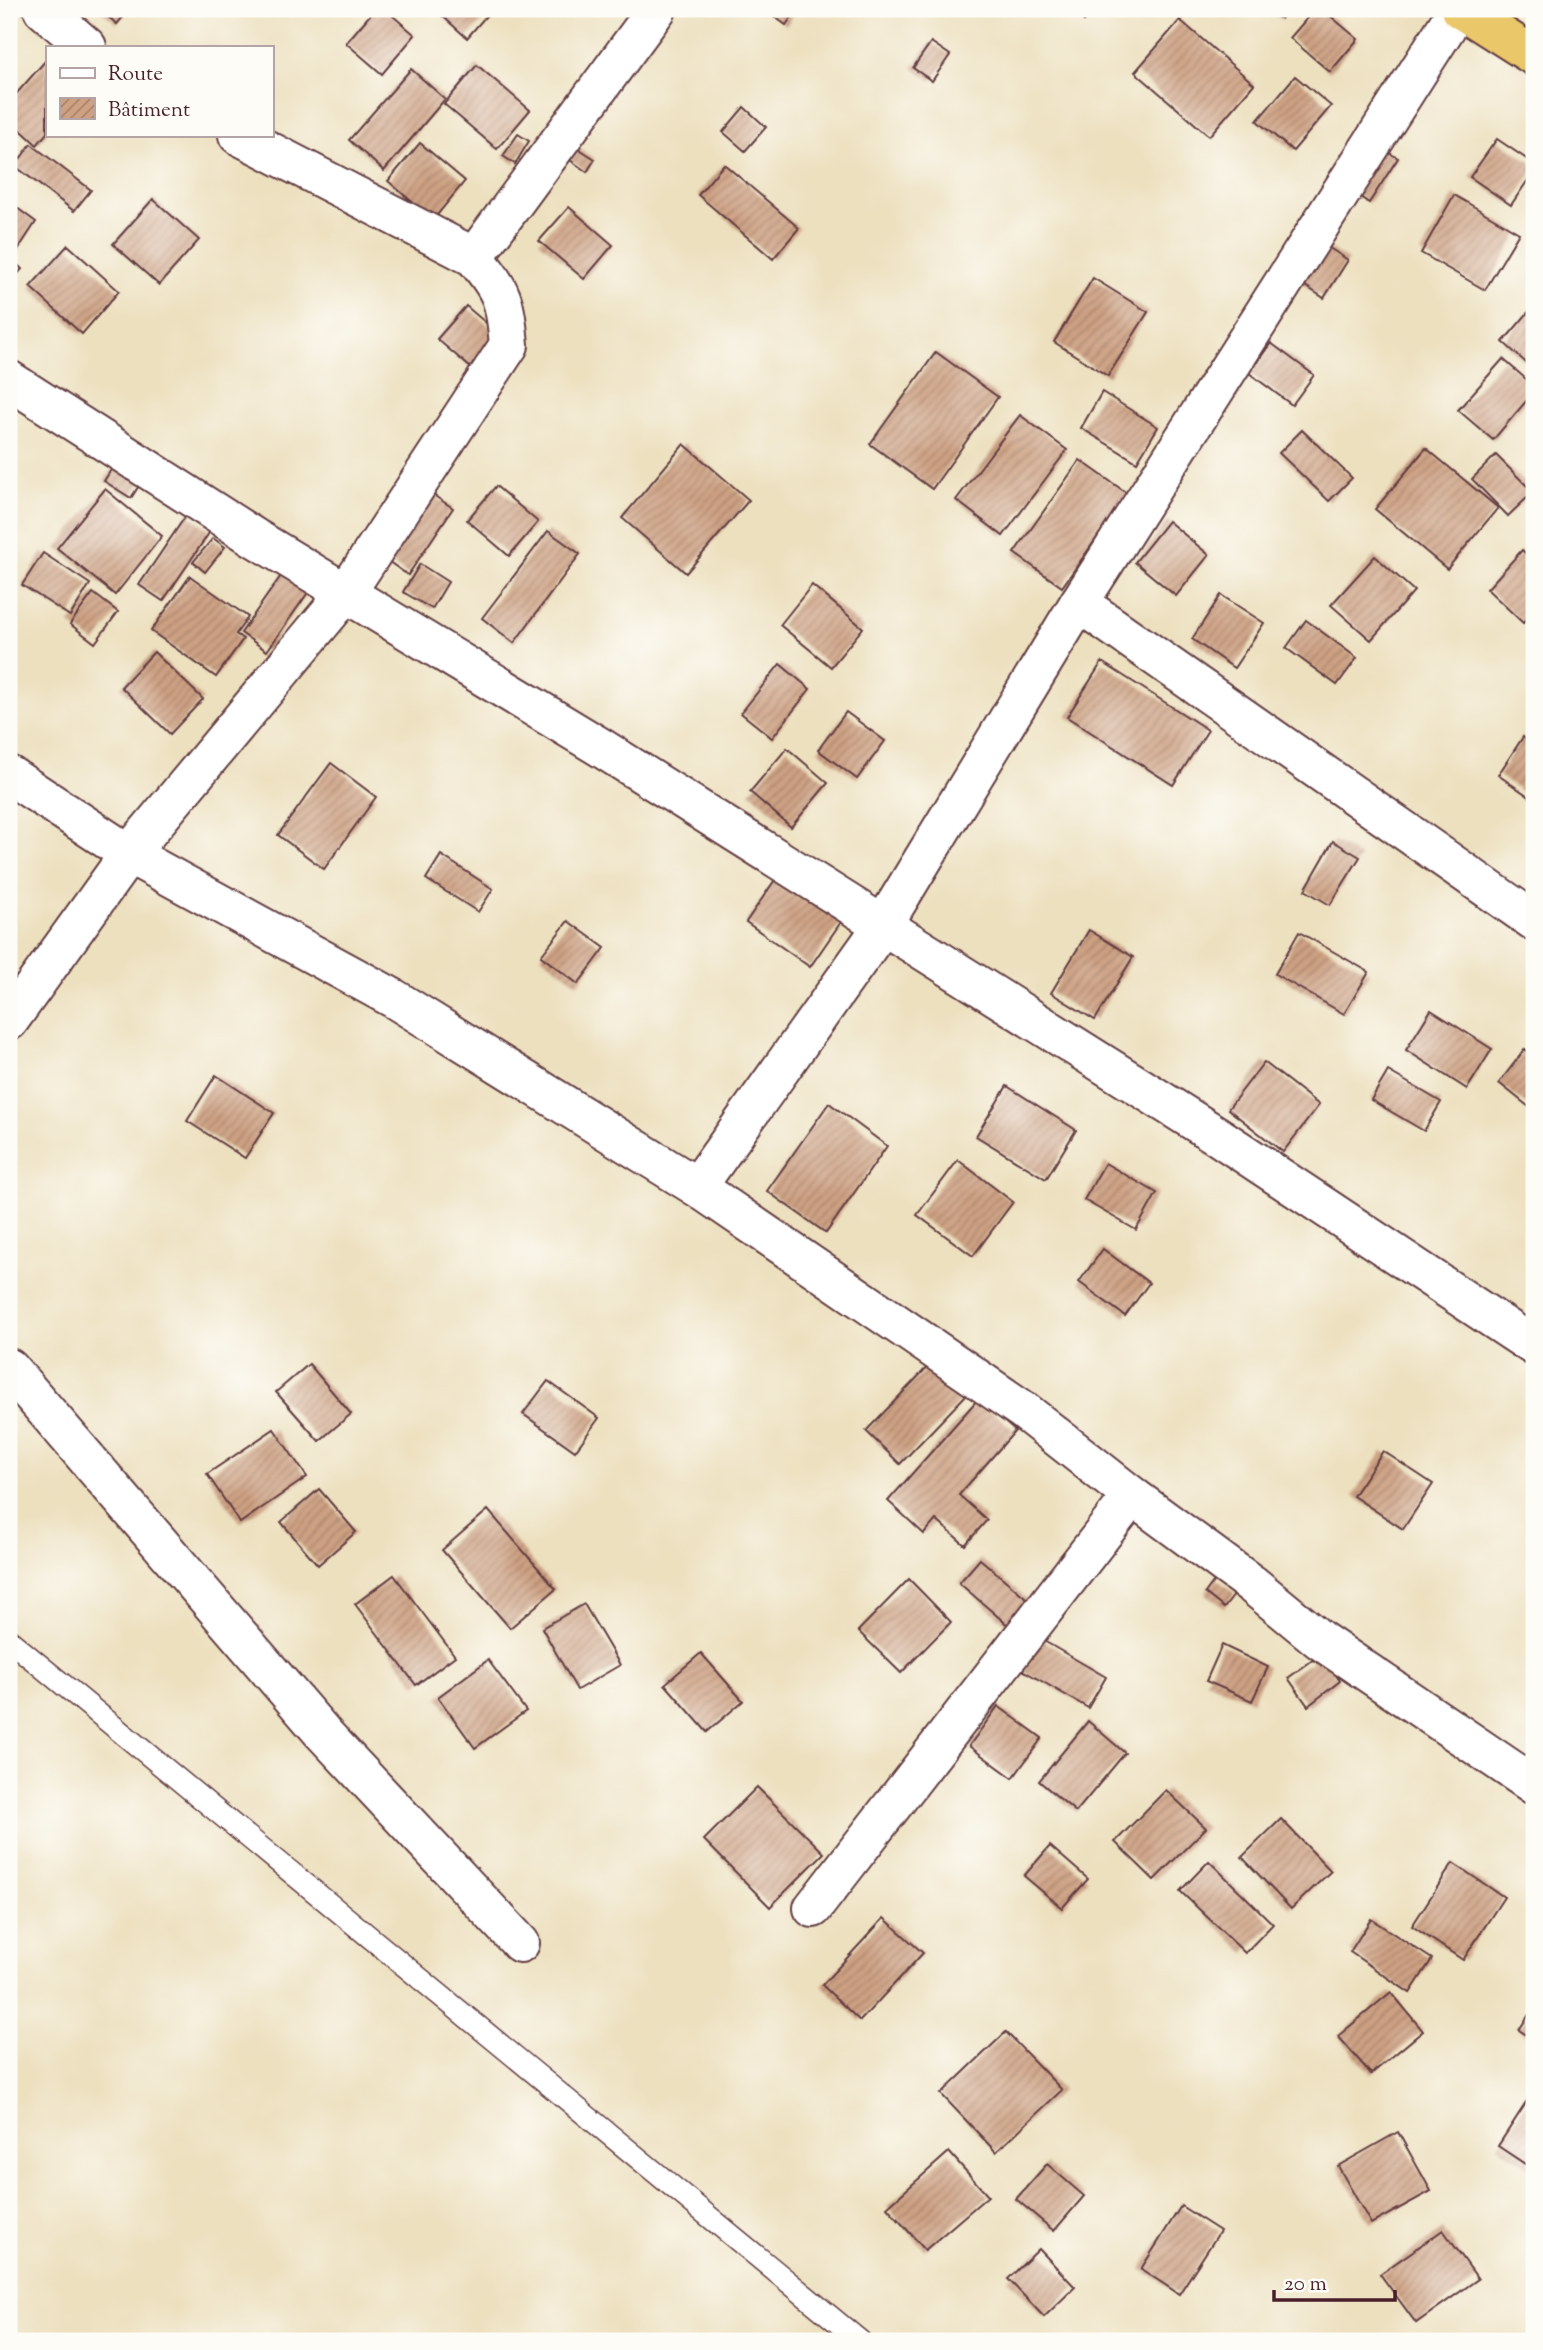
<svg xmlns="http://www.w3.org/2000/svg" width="1543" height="2350" viewBox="0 0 1543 2350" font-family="'Sorts Mill Goudy',serif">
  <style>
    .building { fill: url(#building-hatch) }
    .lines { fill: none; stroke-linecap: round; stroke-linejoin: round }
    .lane-casing { stroke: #623c41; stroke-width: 24 }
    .street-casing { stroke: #623c41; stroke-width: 42 }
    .highway-casing { stroke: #623c41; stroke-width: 42 }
    .lane { stroke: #fff; stroke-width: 21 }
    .street { stroke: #fff; stroke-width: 38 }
    .highway { stroke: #eac769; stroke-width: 38 }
  </style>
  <defs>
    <pattern id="building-hatch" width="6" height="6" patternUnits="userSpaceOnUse" patternTransform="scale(1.75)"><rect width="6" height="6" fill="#cea183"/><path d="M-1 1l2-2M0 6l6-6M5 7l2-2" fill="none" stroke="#a9836b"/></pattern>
  </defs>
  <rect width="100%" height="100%" fill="#fdfcf7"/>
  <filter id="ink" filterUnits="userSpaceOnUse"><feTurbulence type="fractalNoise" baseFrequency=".0143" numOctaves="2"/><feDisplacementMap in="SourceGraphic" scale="14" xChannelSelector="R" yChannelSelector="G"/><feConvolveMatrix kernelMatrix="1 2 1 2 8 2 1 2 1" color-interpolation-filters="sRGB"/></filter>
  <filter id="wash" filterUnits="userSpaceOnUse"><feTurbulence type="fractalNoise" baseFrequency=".00686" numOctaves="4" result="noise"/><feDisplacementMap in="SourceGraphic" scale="28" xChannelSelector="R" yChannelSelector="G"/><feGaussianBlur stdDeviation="1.57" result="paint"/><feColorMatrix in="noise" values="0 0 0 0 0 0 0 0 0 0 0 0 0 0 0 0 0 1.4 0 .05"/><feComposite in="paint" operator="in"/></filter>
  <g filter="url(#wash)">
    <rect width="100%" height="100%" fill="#ede0bf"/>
    <g id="blocks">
      <g class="building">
        <polygon points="99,9 130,9 117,24"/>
        <polygon points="375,9 385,9 415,35 382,74 346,43"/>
        <polygon points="441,9 492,9 467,38 438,12"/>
        <polygon points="764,9 797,9 786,25"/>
        <polygon points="1070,9 1094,9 1084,21"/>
        <polygon points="1264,9 1287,9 1281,19"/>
        <polygon points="1315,9 1322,9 1358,39 1330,72 1290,38"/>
        <polygon points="1180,20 1254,84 1209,136 1135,72"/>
        <polygon points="931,42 950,55 932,81 913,68"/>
        <polygon points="47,59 47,133 37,145 9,119 9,102"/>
        <polygon points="477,65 530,110 497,149 444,104"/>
        <polygon points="411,69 445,99 384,171 349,140"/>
        <polygon points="1295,76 1331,106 1293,151 1257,121"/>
        <polygon points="744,107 766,127 745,151 723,132"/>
        <polygon points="518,134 529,141 515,164 503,156"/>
        <polygon points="1497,139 1534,164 1534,171 1511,205 1470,177"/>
        <polygon points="420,143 465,181 433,220 388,181"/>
        <polygon points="31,144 91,190 74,211 15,166"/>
        <polygon points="578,148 595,159 587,172 570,160"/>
        <polygon points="1381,148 1398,158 1369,203 1353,192"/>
        <polygon points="724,164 799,228 773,259 698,195"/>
        <polygon points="1454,195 1519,233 1485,290 1421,253"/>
        <polygon points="153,199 199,240 159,285 113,244"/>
        <polygon points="9,202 36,222 15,254 9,250"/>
        <polygon points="569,207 613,245 584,279 539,241"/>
        <polygon points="1320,242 1348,260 1324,298 1296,280"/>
        <polygon points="68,245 119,291 82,334 30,287"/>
        <polygon points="9,257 22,269 9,284"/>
        <polygon points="1093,278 1148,312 1108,376 1054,342"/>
        <polygon points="466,306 499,334 471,368 437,339"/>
        <polygon points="1532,308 1534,310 1534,370 1503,342"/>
        <polygon points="1271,343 1314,375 1292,405 1249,373"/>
        <polygon points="936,352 998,397 932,489 870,444"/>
        <polygon points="1503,359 1534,386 1534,392 1493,440 1458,410"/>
        <polygon points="1102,392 1158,427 1137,462 1081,428"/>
        <polygon points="1020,415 1067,450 1003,536 956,500"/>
        <polygon points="1302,430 1352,478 1329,501 1279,453"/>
        <polygon points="684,444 749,500 686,573 622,518"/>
        <polygon points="1426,448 1498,508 1447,569 1375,509"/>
        <polygon points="1496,455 1533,492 1508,516 1472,479"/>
        <polygon points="120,456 147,473 131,498 104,481"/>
        <polygon points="1080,460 1128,494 1062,587 1014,553"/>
        <polygon points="496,486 538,522 509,556 467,520"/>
        <polygon points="105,489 162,536 115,595 57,548"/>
        <polygon points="430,493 453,508 408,575 385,559"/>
        <polygon points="187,514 211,530 163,601 139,585"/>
        <polygon points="1168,521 1209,555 1176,596 1135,562"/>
        <polygon points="548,531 580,554 514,643 482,618"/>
        <polygon points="213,538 225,547 205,572 193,562"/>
        <polygon points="1522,550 1534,561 1534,611 1523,623 1487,589"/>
        <polygon points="43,553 90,584 70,616 22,585"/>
        <polygon points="1375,556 1414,591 1371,640 1331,605"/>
        <polygon points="420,564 448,582 432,609 403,592"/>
        <polygon points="283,573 309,591 267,651 241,633"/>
        <polygon points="190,576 248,617 236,634 243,639 216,677 151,631"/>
        <polygon points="812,585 863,628 831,667 780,625"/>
        <polygon points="93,593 118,612 95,643 70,624"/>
        <polygon points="1221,595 1264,623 1234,668 1192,639"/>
        <polygon points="1306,620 1357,658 1337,685 1286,648"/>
        <polygon points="154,652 203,699 170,734 121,687"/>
        <polygon points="1102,662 1208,730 1173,785 1067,717"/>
        <polygon points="780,664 810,689 772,738 741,713"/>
        <polygon points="846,712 885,741 857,779 818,750"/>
        <polygon points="1523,737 1534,745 1534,800 1498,775"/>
        <polygon points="787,748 828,783 791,827 750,792"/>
        <polygon points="331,763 376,797 324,869 278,835"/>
        <polygon points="1333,841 1360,857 1330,905 1305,890"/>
        <polygon points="441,855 493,889 478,912 426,879"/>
        <polygon points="779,874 843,919 810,967 746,922"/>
        <polygon points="568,921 605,948 578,984 541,956"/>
        <polygon points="1089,930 1133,957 1095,1020 1051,993"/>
        <polygon points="1299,932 1369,972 1344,1014 1275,974"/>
        <polygon points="1431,1010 1492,1049 1467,1089 1406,1050"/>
        <polygon points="1525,1049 1534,1057 1534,1111 1499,1083"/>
        <polygon points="1264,1062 1319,1105 1283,1152 1228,1109"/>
        <polygon points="1388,1071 1441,1102 1424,1131 1371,1100"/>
        <polygon points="216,1075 274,1113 245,1158 187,1121"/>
        <polygon points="1007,1086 1076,1130 1046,1179 976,1136"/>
        <polygon points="829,1103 887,1146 826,1233 767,1191"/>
        <polygon points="958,1160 1013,1202 973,1256 917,1215"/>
        <polygon points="1105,1163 1157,1193 1136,1230 1084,1200"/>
        <polygon points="1103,1249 1149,1283 1125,1316 1079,1282"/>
        <polygon points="934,1360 968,1393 900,1464 866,1431"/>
        <polygon points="309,1364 351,1414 319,1441 276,1392"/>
        <polygon points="548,1381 599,1418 575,1451 523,1414"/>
        <polygon points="978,1399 1015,1431 959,1495 987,1520 965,1545 936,1520 924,1534 888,1501"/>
        <polygon points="274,1429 307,1477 240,1523 207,1474"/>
        <polygon points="1383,1451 1433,1484 1403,1529 1353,1496"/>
        <polygon points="319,1489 356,1532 318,1565 281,1522"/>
        <polygon points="488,1510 556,1589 510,1628 442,1550"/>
        <polygon points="980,1559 1031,1602 1010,1627 959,1583"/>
        <polygon points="394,1575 455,1656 416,1685 355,1604"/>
        <polygon points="1216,1578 1235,1594 1224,1608 1205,1593"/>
        <polygon points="909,1579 951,1622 901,1673 858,1631"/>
        <polygon points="584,1604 620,1665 577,1690 542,1628"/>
        <polygon points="1037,1637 1106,1677 1088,1708 1019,1668"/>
        <polygon points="1222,1645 1268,1667 1252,1701 1206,1681"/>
        <polygon points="701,1653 743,1701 707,1732 665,1684"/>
        <polygon points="1321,1654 1340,1681 1308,1706 1288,1678"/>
        <polygon points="488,1660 526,1711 475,1748 438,1697"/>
        <polygon points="998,1706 1042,1738 1013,1778 969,1746"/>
        <polygon points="1088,1721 1125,1753 1076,1812 1039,1781"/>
        <polygon points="757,1787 824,1853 770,1907 704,1840"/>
        <polygon points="1166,1790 1206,1828 1154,1880 1115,1842"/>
        <polygon points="1281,1819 1331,1871 1291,1909 1242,1857"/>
        <polygon points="1050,1846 1088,1879 1062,1908 1024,1876"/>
        <polygon points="1209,1861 1273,1924 1245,1953 1180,1891"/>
        <polygon points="1453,1863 1504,1897 1463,1960 1412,1926"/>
        <polygon points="884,1918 923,1953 860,2021 822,1985"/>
        <polygon points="1371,1919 1432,1959 1410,1993 1350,1952"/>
        <polygon points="1391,1992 1423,2031 1371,2074 1338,2036"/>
        <polygon points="1534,2007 1534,2040 1519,2030"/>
        <polygon points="1006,2032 1062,2090 996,2152 941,2094"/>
        <polygon points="1528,2100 1534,2104 1534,2170 1498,2146"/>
        <polygon points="1398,2132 1431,2191 1371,2224 1338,2166"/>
        <polygon points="949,2152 988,2196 925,2250 887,2207"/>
        <polygon points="1047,2164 1084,2196 1054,2231 1016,2199"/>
        <polygon points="1181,2206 1220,2231 1179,2294 1141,2269"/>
        <polygon points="1443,2230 1478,2279 1416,2323 1380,2274"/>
        <polygon points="1039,2249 1075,2287 1044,2317 1008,2279"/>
      </g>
    </g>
  </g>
  <g filter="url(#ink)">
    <use href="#blocks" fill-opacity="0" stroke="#623c41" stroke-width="2"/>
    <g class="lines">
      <g class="lane-casing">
        <polyline id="lane" points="9,1640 860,2341"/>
      </g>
      <g class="street-casing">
        <g id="street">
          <polyline points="43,9 87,47"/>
          <polyline points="474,257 657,9"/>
          <polyline points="9,380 255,538 600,747 1216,1135 1534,1346"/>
          <polyline points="1079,603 1534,921"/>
          <polyline points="9,775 129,854 393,998 697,1187 1023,1410 1132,1496 1253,1585 1320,1640 1534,1785"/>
          <path d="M9 1021 129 854 346 593 509 345C505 300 503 292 474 257L238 135"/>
          <polyline points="697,1187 882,927 1079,603 1458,9"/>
          <polyline points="9,1368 323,1733 520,1943"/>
          <polyline points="813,1908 1132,1496"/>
        </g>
      </g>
      <g class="highway-casing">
        <polyline id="highway" points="1460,9 1534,56"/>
      </g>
      <use href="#lane" class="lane"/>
      <use href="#street" class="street"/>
      <use href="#highway" class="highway"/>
    </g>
  </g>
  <rect width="1543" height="2350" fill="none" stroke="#fdfcf7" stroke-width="35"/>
  <rect x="46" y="46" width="228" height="91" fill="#fdfcf7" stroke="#b5a4a5" stroke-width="2"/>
  <rect x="60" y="68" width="35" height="10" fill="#ffffff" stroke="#b5a4a5" stroke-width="2"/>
  <text x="108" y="80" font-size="21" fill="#4a1f2b">Route</text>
  <rect x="60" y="98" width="35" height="21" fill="url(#building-hatch)" stroke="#b5a4a5" stroke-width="2"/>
  <text x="108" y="116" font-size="21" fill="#4a1f2b">Bâtiment</text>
  <path d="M1274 2290v10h121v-10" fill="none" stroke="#4a1f2b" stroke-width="3.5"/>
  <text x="1284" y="2290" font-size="21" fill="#4a1f2b" stroke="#fdfcf7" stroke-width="5" paint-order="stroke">20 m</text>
</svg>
